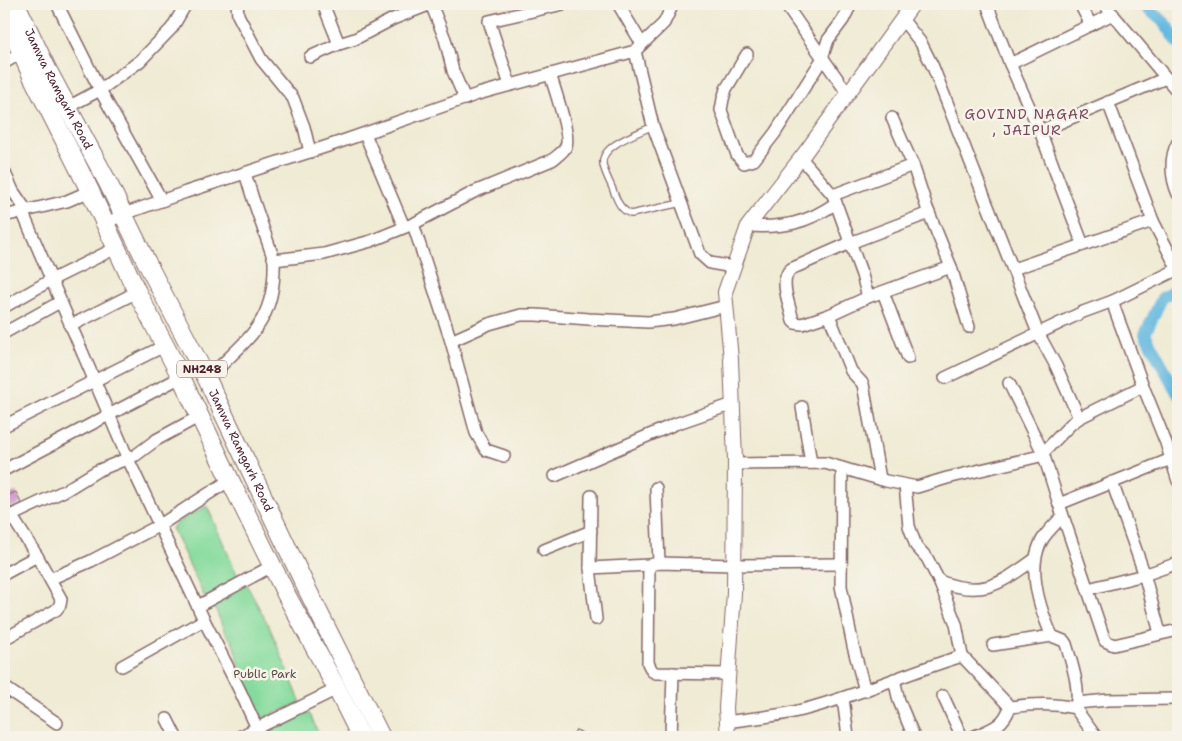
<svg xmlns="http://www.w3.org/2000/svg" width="1182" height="741" viewBox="0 0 1182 741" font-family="'Shantell Sans',sans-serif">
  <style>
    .park { fill: #85db9d; stroke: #687d64 }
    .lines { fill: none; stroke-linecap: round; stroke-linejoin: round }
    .canal { stroke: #64b8e0; stroke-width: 12 }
    .building { fill: #ca93c6 }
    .service-casing { stroke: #846666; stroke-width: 8 }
    .minor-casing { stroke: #846666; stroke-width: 14 }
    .tertiary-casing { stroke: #846666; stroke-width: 16 }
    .trunk-casing { stroke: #846666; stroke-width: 20 }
    .service { stroke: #fff; stroke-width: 5.5 }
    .minor { stroke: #fff; stroke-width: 11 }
    .tertiary { stroke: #fff; stroke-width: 14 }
    .trunk { stroke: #fff; stroke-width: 18 }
    .labels { text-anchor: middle; stroke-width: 5; stroke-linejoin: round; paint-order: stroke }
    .shield { fill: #f7f3e8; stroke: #7e5f64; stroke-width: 1 }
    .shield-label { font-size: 11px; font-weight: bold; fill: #4a1f2b }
    .street-label { font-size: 12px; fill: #4a1f2b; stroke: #f7f3e8 }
    .park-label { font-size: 12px; fill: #594e48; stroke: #f7f3e8 }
    .neighbourhood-label { font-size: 14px; letter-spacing: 1px; fill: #774861; stroke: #f7f3e8 }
  </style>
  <rect width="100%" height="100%" fill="#f7f3e8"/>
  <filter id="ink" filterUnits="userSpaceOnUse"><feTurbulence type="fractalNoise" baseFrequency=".02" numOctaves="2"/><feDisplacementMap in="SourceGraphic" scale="10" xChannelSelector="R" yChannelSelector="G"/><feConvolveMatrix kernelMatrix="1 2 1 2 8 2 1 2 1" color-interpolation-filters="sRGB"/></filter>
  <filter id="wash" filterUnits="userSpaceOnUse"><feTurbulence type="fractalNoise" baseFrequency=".0096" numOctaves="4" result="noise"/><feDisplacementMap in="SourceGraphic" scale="20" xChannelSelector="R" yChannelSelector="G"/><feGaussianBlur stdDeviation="1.12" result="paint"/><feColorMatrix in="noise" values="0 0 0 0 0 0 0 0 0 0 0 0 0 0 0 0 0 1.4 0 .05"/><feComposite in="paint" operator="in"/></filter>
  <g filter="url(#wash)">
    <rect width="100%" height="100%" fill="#f0ebd4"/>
    <g class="park">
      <polygon points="207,506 239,579 245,582 269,626 301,703 262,718 245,681 232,641 225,633 216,610 204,596 172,528 181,520"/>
      <polygon points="305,709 311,716 320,737 265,737 273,726"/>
    </g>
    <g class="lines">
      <g class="canal">
        <polyline points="1142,4 1164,22 1178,42"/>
        <polyline points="1178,289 1162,298 1145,334 1178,394"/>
      </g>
    </g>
    <g id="blocks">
      <polygon class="building" points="16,492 21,503 11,508 6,496"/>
    </g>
  </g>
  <g filter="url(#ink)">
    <use href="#blocks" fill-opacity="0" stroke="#846666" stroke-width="1"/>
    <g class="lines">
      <g class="service-casing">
        <g id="service">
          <path d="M653 126C639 133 600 145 603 164 604 172 610 182 613 190 617 200 620 210 631 214L681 203"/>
          <polyline points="577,734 582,737"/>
        </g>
      </g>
      <g class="minor-casing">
        <g id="minor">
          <polyline points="57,4 100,90 162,201"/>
          <polyline points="237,4 238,15 261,59 293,98 304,127 310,152"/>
          <polyline points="323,4 339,44"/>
          <polyline points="431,4 445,39 453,71 465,99"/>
          <polyline points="618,4 642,44"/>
          <polyline points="785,4 848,94"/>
          <polyline points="987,4 1010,64"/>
          <polyline points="1080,4 1091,25"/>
          <polyline points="1104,4 1178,92"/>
          <polyline points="902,19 921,43 933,67 1038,333 1056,366 1079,418 1143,386"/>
          <polyline points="635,51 664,23 673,4"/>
          <polyline points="747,54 726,89 723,99 721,110 737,155 744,163 754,160 775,133 821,61 828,40 843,20 851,4"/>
          <polyline points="310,57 339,44 355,39 393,19 431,4"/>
          <polyline points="4,63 22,52"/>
          <polyline points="510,85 489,21 563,4"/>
          <polyline points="68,107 100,90 140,61 172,28 186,4"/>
          <polyline points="892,118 913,165 927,208 951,267 969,327"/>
          <polyline points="1040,131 1010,64 1113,14"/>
          <polyline points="365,134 404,227"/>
          <path d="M1178 142C1169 158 1171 178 1178 194"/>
          <polyline points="801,158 833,195 913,165"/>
          <polyline points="4,171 13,191 26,210"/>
          <path d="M245 173 253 199 274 260 324 254 371 241 413 224 474 192 552 160C557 156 564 152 566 146 571 136 554 87 550 74"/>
          <polyline points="833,195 862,275 868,297"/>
          <polyline points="22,211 128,459 204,620 240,691 261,737"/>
          <polyline points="4,216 67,201 90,191"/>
          <polyline points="1153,221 1178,270"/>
          <polyline points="105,224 124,214 186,192 334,144 478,94 635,51 653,126 700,254 710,263 733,267"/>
          <polyline points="413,224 451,341 476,433 486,450 504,456"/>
          <path d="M748 226C783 228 806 224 836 203"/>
          <polyline points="1083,245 1040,131 1166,78"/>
          <polyline points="1013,269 1153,221 1108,102"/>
          <polyline points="1178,269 1113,301 1115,310 1143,386 1166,443 1178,481"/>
          <polyline points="883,292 908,358"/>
          <polyline points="4,307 51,280 116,248"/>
          <path d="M829 315 802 324 795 323 793 321C790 305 778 280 791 269L850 243 929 213"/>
          <polyline points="70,326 137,292"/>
          <polyline points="4,333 60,302"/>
          <polyline points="451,341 489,324 521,315 536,315 589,319 648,322 674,319 726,306"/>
          <polyline points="945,378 1083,312 1113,301"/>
          <path d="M207 379C248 338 276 323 274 260"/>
          <polyline points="1009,383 1043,453 1059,504 1171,459"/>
          <polyline points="802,407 811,463"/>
          <polyline points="4,426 166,345"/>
          <polyline points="735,464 825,463 886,481 917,487 947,478 1040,456 1071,424 1079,418"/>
          <polyline points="842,468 841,586 853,646 865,691"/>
          <polyline points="4,470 181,377"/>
          <polyline points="555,476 675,424 733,404"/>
          <polyline points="880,479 863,384 851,371 829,315 868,297 951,267"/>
          <polyline points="1112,482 1143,570 1160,633"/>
          <polyline points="905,485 909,526 916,546 927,558 939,581 956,624 962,656"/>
          <polyline points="656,488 659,563"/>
          <polyline points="591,496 590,568 596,619"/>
          <polyline points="1059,504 1105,641 1114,645 1178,630"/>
          <polyline points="11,515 37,556"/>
          <path d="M1062 517C1056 523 1049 530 1044 537 1025 565 1040 609 1052 636L1064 641 1066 644C1071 661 1082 692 1075 708"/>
          <polyline points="4,519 66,490 97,471 136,455 156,440 200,416"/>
          <polyline points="544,550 591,531"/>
          <polyline points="590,568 649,565"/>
          <polyline points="4,574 37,556 61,599 60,605 56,610 4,639"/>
          <polyline points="50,579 91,561 160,525 230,480"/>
          <path d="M939 581C983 598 1000 584 1035 559"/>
          <polyline points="1088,589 1144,575 1178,563"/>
          <polyline points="198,606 272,566"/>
          <polyline points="993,645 1052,636"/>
          <polyline points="122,666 204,620"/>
          <polyline points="729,674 656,673 652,671 648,663 649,565 659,563 734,565 841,564"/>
          <polyline points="894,679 899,701 914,737"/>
          <polyline points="4,687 57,723"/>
          <polyline points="943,696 962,737"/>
          <polyline points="843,698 848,737"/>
          <polyline points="1077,703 1108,700 1178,699"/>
          <polyline points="167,719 176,737"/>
          <path d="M727 722C753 718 781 716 806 709 859 695 909 672 962 656L1010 707C1033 704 1052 703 1075 708L1096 737"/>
          <polyline points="239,737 337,689"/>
          <polyline points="671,737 673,673"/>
          <path d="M973 737C991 729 1003 727 1010 707"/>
        </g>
      </g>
      <g class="tertiary-casing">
        <polyline id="tertiary" points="728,737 726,708 734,593 735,460 731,360 725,292 748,226 804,154 913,4"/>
      </g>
      <g class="trunk-casing">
        <g id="trunk">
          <path id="s1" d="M16 4 47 69 107 181 147 263 207 379 305 585 381 737"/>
          <polyline points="4,14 33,78 90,191 137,292 181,377 230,480 287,596 337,689 361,737"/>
        </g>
      </g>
      <use href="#service" class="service"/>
      <use href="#minor" class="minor"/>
      <use href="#tertiary" class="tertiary"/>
      <use href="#trunk" class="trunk"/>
    </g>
  </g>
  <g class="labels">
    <rect class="shield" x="177" y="360.5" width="50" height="17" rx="4"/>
    <g class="shield-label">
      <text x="202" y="373">NH248</text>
    </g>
    <g class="street-label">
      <text dy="4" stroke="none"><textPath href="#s1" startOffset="95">Jamwa Ramgarh Road</textPath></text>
      <text dy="4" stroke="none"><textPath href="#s1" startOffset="500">Jamwa Ramgarh Road</textPath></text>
    </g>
    <g class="park-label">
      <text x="265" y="678">Public Park</text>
    </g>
    <g class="neighbourhood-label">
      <text x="1027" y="119">GOVIND NAGAR<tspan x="1027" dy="16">, JAIPUR</tspan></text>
    </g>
  </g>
  <rect width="1182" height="741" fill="none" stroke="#f7f3e8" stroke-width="20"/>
</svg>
